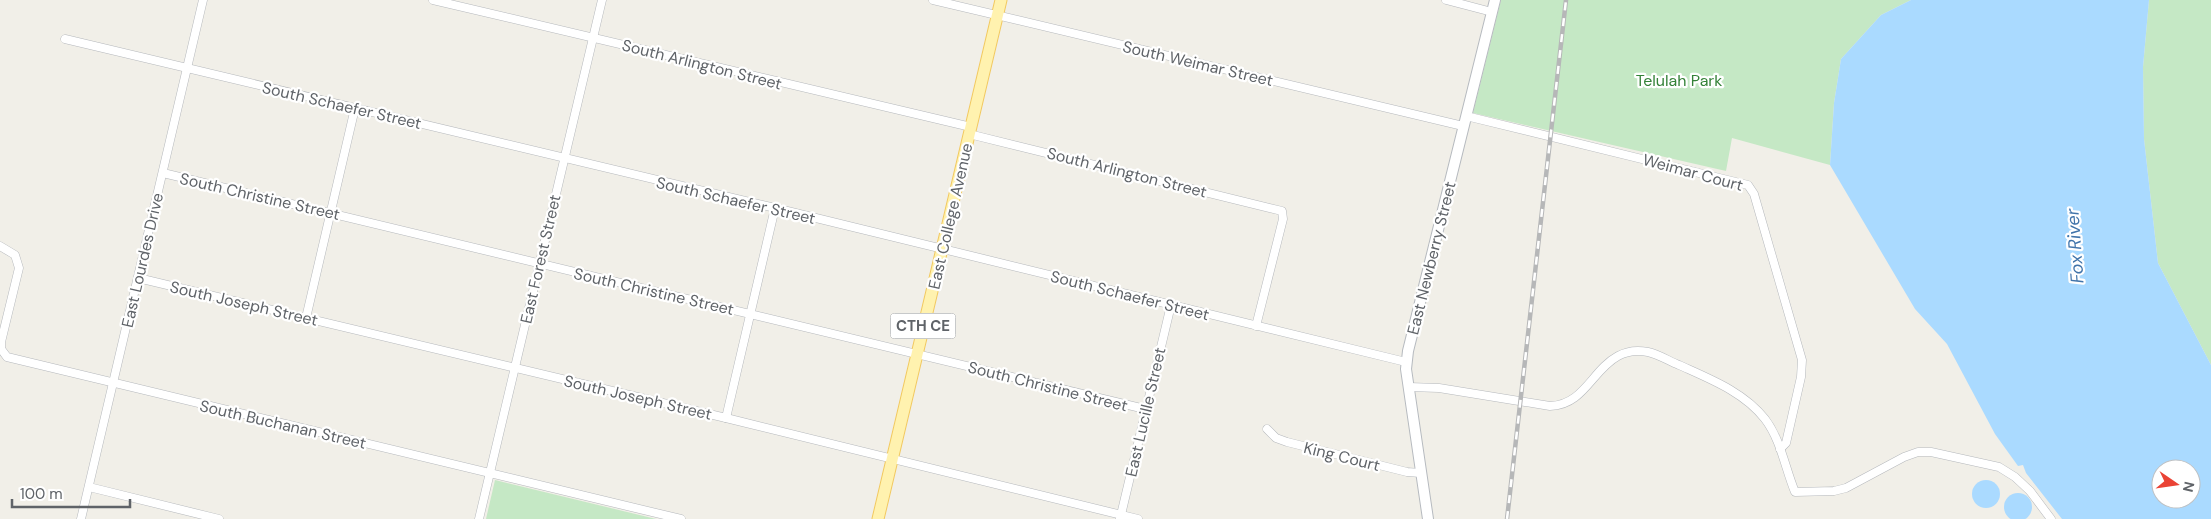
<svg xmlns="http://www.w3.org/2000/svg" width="2211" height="519" viewBox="0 0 2211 519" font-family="'DM Sans',sans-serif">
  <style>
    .green { fill: #c5e8c5 }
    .water { fill: #aadaff; fill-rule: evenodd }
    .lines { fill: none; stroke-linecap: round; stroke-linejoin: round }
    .street-casing { stroke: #b5b8bc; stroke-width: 9 }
    .secondary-casing { stroke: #b6babf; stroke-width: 12 }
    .primary-casing { stroke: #f2c960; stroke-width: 13 }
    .street { stroke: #fff; stroke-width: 8 }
    .secondary { stroke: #fff; stroke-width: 10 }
    .primary { stroke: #fff2af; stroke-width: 11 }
    .rail-casing { stroke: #b6b7b8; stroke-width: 4.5 }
    .rail { stroke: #fff; stroke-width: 2.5; stroke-dasharray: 8; stroke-linecap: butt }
    .labels { text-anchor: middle; stroke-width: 4.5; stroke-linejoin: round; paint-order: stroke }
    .shield { fill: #fff; stroke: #8f9295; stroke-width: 1 }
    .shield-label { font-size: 15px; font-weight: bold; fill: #5f6368 }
    .street-label { font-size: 16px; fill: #5f6368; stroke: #fff }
    .park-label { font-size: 16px; fill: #348238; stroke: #fff }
    .water-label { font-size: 18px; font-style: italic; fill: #4174aa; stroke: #fff }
  </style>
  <rect width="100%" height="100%" fill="#f1efe8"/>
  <g class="green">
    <polygon points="1501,0 1911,0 1881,15 1841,59 1834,103 1830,165 1732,138 1726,171 1473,113"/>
    <polygon points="2149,0 2211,0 2211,365 2158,263 2144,139 2143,67"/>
    <polygon points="495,480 656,519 486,519"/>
  </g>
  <g class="water">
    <path d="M1911 0H2149L2143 67 2144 139 2158 263 2211 365V519H2062L2026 473 2023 465 2018 466 1995 434 1947 344 1915 309 1830 165 1834 103 1841 59 1881 15ZM2161 469H2191V499H2161Z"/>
    <circle cx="1986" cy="494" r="14"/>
    <circle cx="2018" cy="507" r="14"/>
  </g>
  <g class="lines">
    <g class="street-casing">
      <g id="street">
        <polyline points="433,0 971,127"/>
        <polyline points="933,0 1463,126"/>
        <polyline points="1446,0 1492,12"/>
        <polyline points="65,39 775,208 1406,362"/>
        <polyline points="1466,116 1748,185 1754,194 1802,360 1801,377 1786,443 1780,449"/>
        <polyline points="969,134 1282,211 1283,219 1256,326"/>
        <polyline points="163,173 1145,409"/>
        <polyline points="0,246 15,255 19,268 1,342 1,349 7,357 681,519"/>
        <polyline points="138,278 726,418 1138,519"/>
        <polyline points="306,318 355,108"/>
        <path d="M1409 387 1439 388 1550 406C1584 405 1592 370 1618 356 1627 351 1638 350 1648 352 1658 354 1669 361 1679 365 1710 379 1744 392 1765 419 1781 440 1785 468 1795 492L1834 491 1846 488 1904 457 1918 452H1931L1999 467 2015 477 2030 491 2051 519"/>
        <polyline points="726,418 775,208"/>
        <polyline points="1267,429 1276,438 1287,442 1407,472 1421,473"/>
        <polyline points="89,487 219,519"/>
        <polyline points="81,519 203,0"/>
        <polyline points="479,519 602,0"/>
        <polyline points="1120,519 1171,305"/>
      </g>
    </g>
    <g class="secondary-casing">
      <polyline id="secondary" points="1428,519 1406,369 1408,351 1495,0"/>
    </g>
    <g class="primary-casing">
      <polyline id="primary" points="878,519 1001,0"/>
    </g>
    <use href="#street" class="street"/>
    <use href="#secondary" class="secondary"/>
    <use href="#primary" class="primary"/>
    <g class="rail-casing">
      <polyline id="rail" points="1507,519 1566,0"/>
    </g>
    <use href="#rail" class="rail"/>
  </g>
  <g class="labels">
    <rect class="shield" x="890.5" y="313.5" width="65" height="25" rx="4"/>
    <g class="shield-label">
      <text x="923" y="331">CTH CE</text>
    </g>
    <g class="street-label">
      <text transform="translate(1198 63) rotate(13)" y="6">South Weimar Street</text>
      <text transform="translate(702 64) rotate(14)" y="6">South Arlington Street</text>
      <text transform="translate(342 105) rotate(13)" y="6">South Schaefer Street</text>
      <text transform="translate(1127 172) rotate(14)" y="6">South Arlington Street</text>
      <text transform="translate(1693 172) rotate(15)" y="6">Weimar Court</text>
      <text transform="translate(260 196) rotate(13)" y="6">South Christine Street</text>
      <text transform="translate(736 200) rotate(13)" y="6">South Schaefer Street</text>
      <text transform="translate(950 216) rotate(-77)" y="6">East College Avenue</text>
      <text transform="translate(1431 258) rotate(-76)" y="6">East Newberry Street</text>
      <text transform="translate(540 259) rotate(-77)" y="6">East Forest Street</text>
      <text transform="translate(142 260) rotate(-77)" y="6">East Lourdes Drive</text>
      <text transform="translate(654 291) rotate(13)" y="6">South Christine Street</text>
      <text transform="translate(1130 295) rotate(14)" y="6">South Schaefer Street</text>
      <text transform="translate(244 303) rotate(13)" y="6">South Joseph Street</text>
      <text transform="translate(1048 386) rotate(14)" y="6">South Christine Street</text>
      <text transform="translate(638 397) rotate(13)" y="6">South Joseph Street</text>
      <text transform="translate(1145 412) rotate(-77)" y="6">East Lucille Street</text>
      <text transform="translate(283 424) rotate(13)" y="6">South Buchanan Street</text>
      <text transform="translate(1342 456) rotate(14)" y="6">King Court</text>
    </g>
    <g class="park-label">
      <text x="1679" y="86">Telulah Park</text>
    </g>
    <g class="water-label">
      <text transform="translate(2075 246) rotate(-94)" y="6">Fox River</text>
    </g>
  </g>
  <g transform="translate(2176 484) rotate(103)"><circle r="24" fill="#ffffff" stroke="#bfc1c3"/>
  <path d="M0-4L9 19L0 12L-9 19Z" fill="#ea4335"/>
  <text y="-8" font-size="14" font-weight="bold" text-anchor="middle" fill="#5f6368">N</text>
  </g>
  <path d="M12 499v8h118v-8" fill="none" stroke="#5f6368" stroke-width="2.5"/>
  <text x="20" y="499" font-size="15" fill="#5f6368" stroke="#ffffff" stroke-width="4" paint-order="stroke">100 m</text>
</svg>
